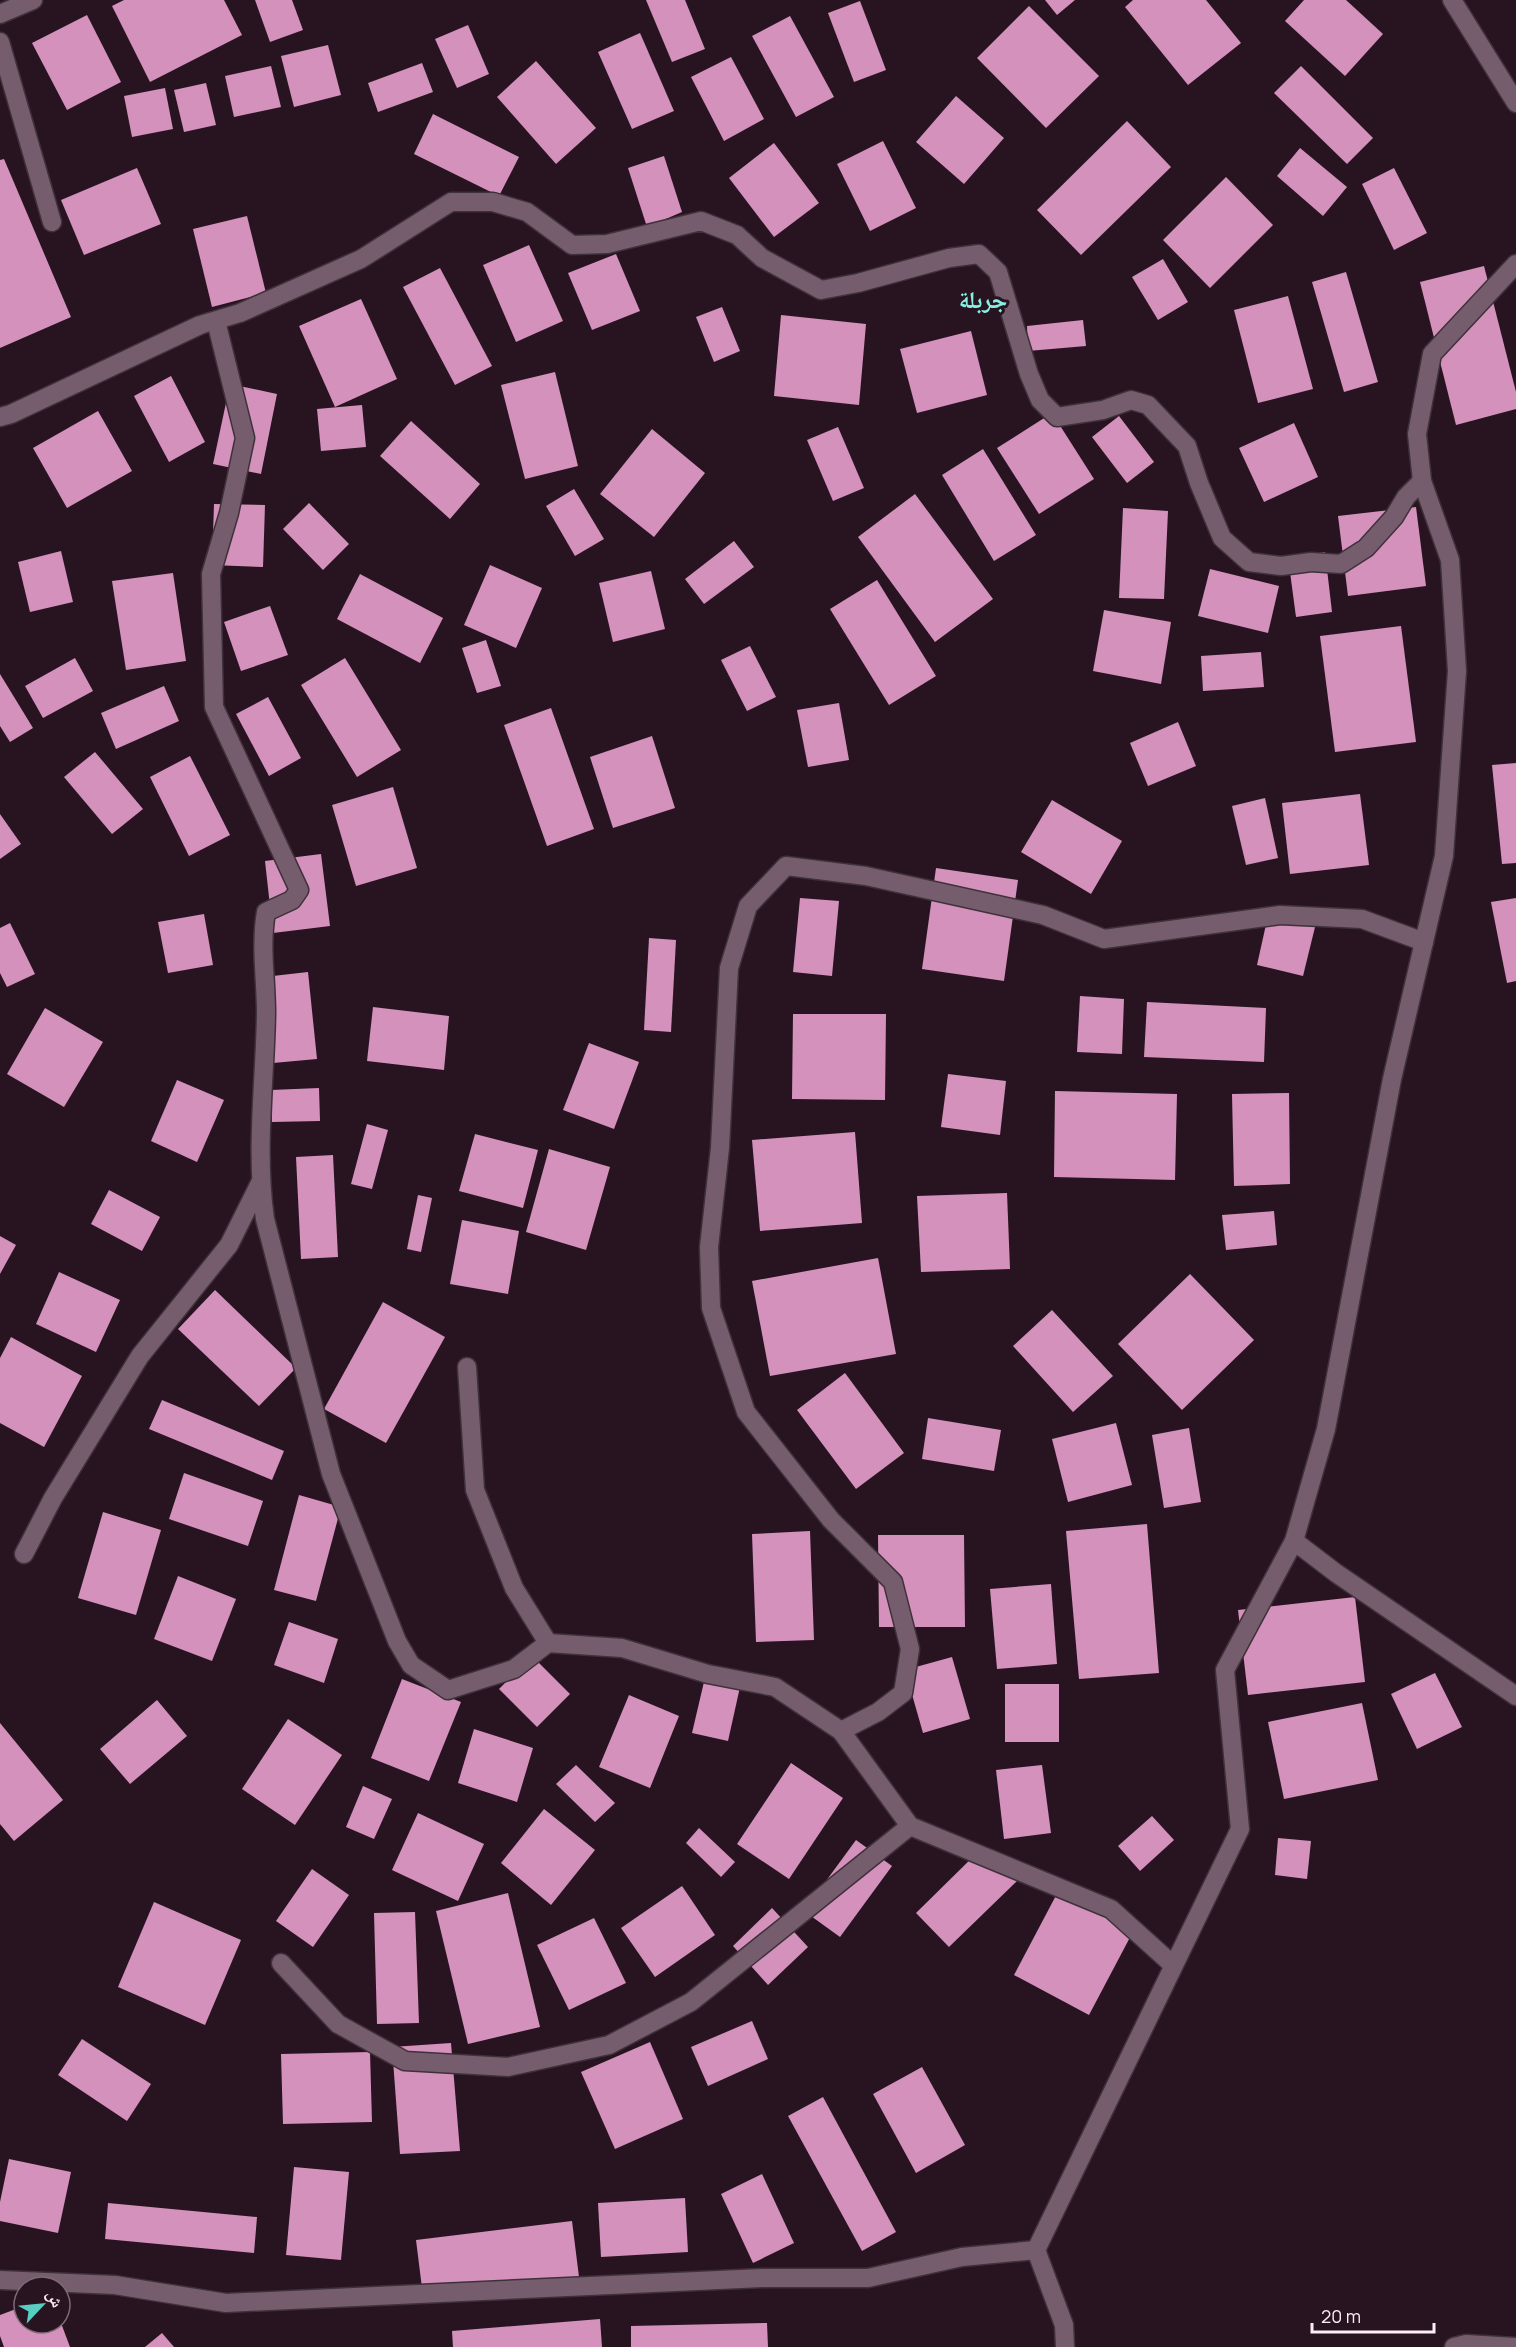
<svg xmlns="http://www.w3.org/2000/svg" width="1516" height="2347" viewBox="0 0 1516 2347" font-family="Manrope,'Noto Naskh Arabic',sans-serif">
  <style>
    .building { fill: #d491bc }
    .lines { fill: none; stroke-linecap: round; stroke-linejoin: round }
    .street-casing { stroke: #3f313a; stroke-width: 21 }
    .secondary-casing { stroke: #3f313a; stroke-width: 21 }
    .street { stroke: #765d6d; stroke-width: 18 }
    .secondary { stroke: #765d6d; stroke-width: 18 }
    .labels { text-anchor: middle; stroke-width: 6; stroke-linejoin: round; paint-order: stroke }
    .district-label { font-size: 24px; font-weight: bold; fill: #86f0e3; stroke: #281421 }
  </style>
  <rect width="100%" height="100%" fill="#281421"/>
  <g class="building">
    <polygon points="124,0 224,0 242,35 150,82 112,6"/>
    <polygon points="255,0 292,0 303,30 270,42"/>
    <polygon points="646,0 685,0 705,49 672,62"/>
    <polygon points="1045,0 1075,0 1057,15"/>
    <polygon points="1133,0 1206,0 1241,43 1188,85 1125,7"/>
    <polygon points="1304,0 1346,0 1383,34 1345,76 1285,21"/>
    <polygon points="860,1 886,70 854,82 828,13"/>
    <polygon points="1029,6 1099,76 1046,128 977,58"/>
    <polygon points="87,15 121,82 67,110 32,43"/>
    <polygon points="790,16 834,97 796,117 752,36"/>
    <polygon points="468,25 489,74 457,88 435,39"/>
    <polygon points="640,33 674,111 632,129 598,52"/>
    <polygon points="328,45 341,95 294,107 281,56"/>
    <polygon points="731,57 764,119 724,141 691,77"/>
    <polygon points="536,61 596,128 556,164 497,97"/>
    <polygon points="422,63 433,92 378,112 368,83"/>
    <polygon points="271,66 281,107 234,117 225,76"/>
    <polygon points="1301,66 1373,138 1347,164 1274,93"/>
    <polygon points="206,83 216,125 184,132 174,90"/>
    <polygon points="165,88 173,129 132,137 124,96"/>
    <polygon points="956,96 1004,138 964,184 916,142"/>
    <polygon points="433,114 519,157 499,196 414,154"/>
    <polygon points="1127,121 1171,167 1081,255 1037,210"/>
    <polygon points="883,141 916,208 870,231 837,164"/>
    <polygon points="774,143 819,203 774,237 729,178"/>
    <polygon points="1300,148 1347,187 1323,216 1277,176"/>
    <polygon points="664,156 682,212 647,227 628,168"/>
    <polygon points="4,159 71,317 0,348 0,160"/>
    <polygon points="137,168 161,224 84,255 61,200"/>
    <polygon points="1394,168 1427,233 1394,250 1362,184"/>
    <polygon points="1226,177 1273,225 1210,288 1163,240"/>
    <polygon points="247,216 266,293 212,307 193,229"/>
    <polygon points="529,245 563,321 516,342 483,265"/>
    <polygon points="616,254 640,311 592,330 568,273"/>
    <polygon points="1163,259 1188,302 1158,320 1132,277"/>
    <polygon points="1484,266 1516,392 1516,409 1456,425 1420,282"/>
    <polygon points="440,268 492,366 455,385 403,287"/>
    <polygon points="1346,272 1378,382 1344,392 1312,282"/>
    <polygon points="1288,296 1313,389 1258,403 1234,310"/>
    <polygon points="361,299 397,379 335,407 299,326"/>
    <polygon points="722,307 740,351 714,362 696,317"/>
    <polygon points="781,315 866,324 859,405 774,396"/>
    <polygon points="1083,320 1086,346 1028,351 1027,326"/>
    <polygon points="971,331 987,395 917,413 900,349"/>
    <polygon points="555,372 578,466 525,479 501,385"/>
    <polygon points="171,376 205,442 169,462 134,396"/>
    <polygon points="230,384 277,394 261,474 213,464"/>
    <polygon points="362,405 366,447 321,451 317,409"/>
    <polygon points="98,411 132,471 67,508 33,448"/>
    <polygon points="1052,413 1094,479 1039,514 997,448"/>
    <polygon points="1119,416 1154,462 1127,483 1092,437"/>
    <polygon points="411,421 480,484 450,519 380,456"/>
    <polygon points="1294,423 1318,477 1264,502 1239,448"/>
    <polygon points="838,427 864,488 833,501 807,440"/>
    <polygon points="652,429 705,473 654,537 600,494"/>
    <polygon points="983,449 1036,535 994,561 942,475"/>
    <polygon points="574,489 604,539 575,556 546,506"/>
    <polygon points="915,494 993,599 935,642 858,537"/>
    <polygon points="309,503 349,544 323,570 283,529"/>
    <polygon points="214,504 265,505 263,567 212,565"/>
    <polygon points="1416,507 1426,586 1348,596 1338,516"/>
    <polygon points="1123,508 1168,511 1164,599 1119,598"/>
    <polygon points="734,541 754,567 704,604 685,579"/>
    <polygon points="61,551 73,602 30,612 18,562"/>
    <polygon points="1325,552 1332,612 1296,617 1288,557"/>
    <polygon points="490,565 542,588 516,648 464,625"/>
    <polygon points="1210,569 1279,586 1268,633 1198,616"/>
    <polygon points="651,571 665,629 613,642 599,583"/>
    <polygon points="173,573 186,661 126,670 112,581"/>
    <polygon points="360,574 443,618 420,663 337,619"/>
    <polygon points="877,580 936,676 889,705 830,609"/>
    <polygon points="270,606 288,655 241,671 224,622"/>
    <polygon points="1104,610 1171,622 1161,684 1093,671"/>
    <polygon points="1401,626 1416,742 1335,752 1320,636"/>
    <polygon points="486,640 501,686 477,693 462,648"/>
    <polygon points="750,646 776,697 747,711 721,660"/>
    <polygon points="1261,652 1264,687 1203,691 1201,656"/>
    <polygon points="75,658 93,691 43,718 25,686"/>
    <polygon points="345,658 401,750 357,777 301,685"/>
    <polygon points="0,674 33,728 10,742 0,726"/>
    <polygon points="164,686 179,721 116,749 101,713"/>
    <polygon points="268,697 301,758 269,776 236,714"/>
    <polygon points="839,703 849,760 808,767 797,710"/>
    <polygon points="551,708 594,829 547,846 504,725"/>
    <polygon points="1178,722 1196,766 1148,786 1130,743"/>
    <polygon points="652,736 675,808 613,828 590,757"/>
    <polygon points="95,752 143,809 112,834 64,777"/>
    <polygon points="190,756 230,835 189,856 150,777"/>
    <polygon points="1516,763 1516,863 1502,864 1492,765"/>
    <polygon points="393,787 417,868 356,886 332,805"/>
    <polygon points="1360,794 1369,865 1290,874 1282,803"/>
    <polygon points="1265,798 1278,858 1246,865 1232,806"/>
    <polygon points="1052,800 1122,841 1091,894 1021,852"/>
    <polygon points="0,814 21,844 0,859"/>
    <polygon points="321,854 330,926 273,933 265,861"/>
    <polygon points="936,868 1018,880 1004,981 922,969"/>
    <polygon points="800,898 839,901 832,976 793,972"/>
    <polygon points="1516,898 1516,981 1507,983 1491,902"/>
    <polygon points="1269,911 1316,923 1303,976 1257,965"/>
    <polygon points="204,914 213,965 168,973 158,922"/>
    <polygon points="10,923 35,974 7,987 0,973 0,928"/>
    <polygon points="649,938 676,940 671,1032 644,1030"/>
    <polygon points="308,972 317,1059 273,1063 264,977"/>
    <polygon points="1080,996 1124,999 1122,1054 1077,1052"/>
    <polygon points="1147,1002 1266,1008 1264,1062 1144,1057"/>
    <polygon points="373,1007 449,1016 444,1070 367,1061"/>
    <polygon points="45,1008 103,1042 64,1107 7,1074"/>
    <polygon points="793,1014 886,1014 885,1100 792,1099"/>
    <polygon points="589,1043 639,1062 614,1129 563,1110"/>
    <polygon points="948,1074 1006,1081 1000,1135 941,1127"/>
    <polygon points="177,1080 224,1100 197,1162 151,1141"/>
    <polygon points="319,1088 320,1121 272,1122 271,1090"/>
    <polygon points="1055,1091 1177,1094 1175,1180 1054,1177"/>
    <polygon points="1289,1093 1290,1184 1234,1186 1232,1094"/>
    <polygon points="367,1124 388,1130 372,1189 351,1184"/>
    <polygon points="855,1132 862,1223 760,1231 752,1140"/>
    <polygon points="475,1134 538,1150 523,1208 459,1191"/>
    <polygon points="549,1149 610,1167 586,1250 526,1232"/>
    <polygon points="333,1155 338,1257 301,1259 296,1157"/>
    <polygon points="109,1190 160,1217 142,1251 91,1224"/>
    <polygon points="1007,1193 1010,1269 921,1272 917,1196"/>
    <polygon points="418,1195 432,1198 421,1252 407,1249"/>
    <polygon points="1274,1211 1277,1245 1226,1250 1222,1215"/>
    <polygon points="462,1220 519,1231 508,1294 450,1284"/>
    <polygon points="0,1236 16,1245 0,1274"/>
    <polygon points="878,1258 896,1354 770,1376 752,1281"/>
    <polygon points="59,1272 120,1300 96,1352 36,1324"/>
    <polygon points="1190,1274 1254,1340 1182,1410 1118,1344"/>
    <polygon points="215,1290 296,1368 259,1406 178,1329"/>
    <polygon points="383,1302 445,1337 386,1443 324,1409"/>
    <polygon points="1052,1310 1113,1376 1073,1412 1013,1346"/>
    <polygon points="11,1337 82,1376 44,1447 0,1423 0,1358"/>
    <polygon points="845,1373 904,1453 856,1489 797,1410"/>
    <polygon points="162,1400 284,1451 272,1480 149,1429"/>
    <polygon points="928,1418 1001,1430 994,1471 922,1459"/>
    <polygon points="1116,1423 1132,1485 1068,1502 1052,1439"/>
    <polygon points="1189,1428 1201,1502 1164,1508 1152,1435"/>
    <polygon points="184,1473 263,1501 248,1546 169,1519"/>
    <polygon points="299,1495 341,1507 316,1601 274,1590"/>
    <polygon points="103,1512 161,1530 136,1615 78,1598"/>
    <polygon points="1147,1524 1159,1673 1079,1679 1066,1531"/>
    <polygon points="810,1531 814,1640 756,1642 752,1534"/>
    <polygon points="878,1535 964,1535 965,1627 879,1627"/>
    <polygon points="178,1576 236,1599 212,1661 154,1639"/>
    <polygon points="1051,1584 1057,1664 997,1669 990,1589"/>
    <polygon points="1355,1597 1365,1682 1248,1695 1238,1610"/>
    <polygon points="289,1622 338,1639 324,1683 274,1665"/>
    <polygon points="532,1656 570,1694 537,1727 499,1689"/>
    <polygon points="952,1657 970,1719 923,1733 905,1670"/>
    <polygon points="707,1669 742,1678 728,1741 692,1733"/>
    <polygon points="1435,1673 1462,1727 1417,1749 1391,1694"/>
    <polygon points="402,1679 461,1702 429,1781 371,1758"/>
    <rect x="1005" y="1684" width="54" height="58"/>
    <polygon points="629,1695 679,1716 650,1788 599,1767"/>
    <polygon points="157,1700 187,1736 130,1784 100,1749"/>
    <polygon points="1362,1703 1378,1780 1284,1799 1268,1722"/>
    <polygon points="288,1719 342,1755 295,1825 242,1789"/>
    <polygon points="0,1723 63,1800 14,1841 0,1824"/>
    <polygon points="474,1729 533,1748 517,1802 458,1783"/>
    <polygon points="791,1763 843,1798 789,1879 737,1844"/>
    <polygon points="576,1765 615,1803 595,1822 556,1784"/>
    <polygon points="1042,1765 1051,1833 1004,1839 996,1770"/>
    <polygon points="363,1786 392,1799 374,1839 346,1827"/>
    <polygon points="544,1809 595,1850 551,1905 501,1863"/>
    <polygon points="418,1813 484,1844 458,1901 392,1870"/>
    <polygon points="1152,1816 1174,1840 1140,1871 1118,1846"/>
    <polygon points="699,1828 735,1862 721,1877 686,1843"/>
    <polygon points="1278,1838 1311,1841 1307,1879 1275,1875"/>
    <polygon points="856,1840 892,1866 840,1937 804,1911"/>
    <polygon points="984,1846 1017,1881 949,1947 916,1913"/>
    <polygon points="312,1869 349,1895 313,1947 276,1921"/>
    <polygon points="682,1886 715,1935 655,1977 621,1928"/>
    <polygon points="1061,1886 1136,1926 1089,2015 1014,1975"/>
    <polygon points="508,1893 540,2027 468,2044 436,1911"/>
    <polygon points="154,1902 241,1940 205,2025 118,1987"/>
    <polygon points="772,1908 808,1947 768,1985 733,1946"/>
    <polygon points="415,1912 419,2023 377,2024 374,1913"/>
    <polygon points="594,1918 626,1983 569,2010 537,1945"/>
    <polygon points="752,2021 768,2059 708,2086 691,2047"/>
    <polygon points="82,2039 151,2084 127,2121 58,2075"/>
    <polygon points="650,2042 683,2119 615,2149 581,2072"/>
    <polygon points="451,2043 460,2151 400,2154 392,2047"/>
    <polygon points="370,2052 372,2122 283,2124 281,2054"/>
    <polygon points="922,2067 965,2145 916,2173 873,2094"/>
    <polygon points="823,2097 896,2232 862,2251 788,2116"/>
    <polygon points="9,2159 71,2172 58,2233 0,2221 0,2202"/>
    <polygon points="294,2167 349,2172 341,2260 286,2255"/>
    <polygon points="762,2174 794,2243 753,2263 721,2194"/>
    <polygon points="685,2198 688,2252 601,2257 598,2203"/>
    <polygon points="108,2203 257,2217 254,2253 105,2239"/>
    <polygon points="572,2221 579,2277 423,2296 416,2240"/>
    <polygon points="24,2306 24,2323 61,2323 70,2347 4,2347 0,2336 0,2315"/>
    <polygon points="600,2319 602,2347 453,2347 452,2331"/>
    <polygon points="767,2323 768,2347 631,2347 631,2326"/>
    <polygon points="162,2333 174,2347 145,2347"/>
  </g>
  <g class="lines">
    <g class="street-casing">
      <g id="street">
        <polyline points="0,14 33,0"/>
        <polyline points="0,42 52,222"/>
        <path d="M216 321 245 438 229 513 211 574 214 707 299 890 292 900 266 912C260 946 266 979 266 1013 265 1081 255 1151 265 1219L331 1474 397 1641 411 1665 448 1690 514 1669 548 1643 622 1648 708 1674 775 1687 841 1731 910 1826 1111 1909 1173 1965"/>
        <polyline points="0,417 11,414 200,325 240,313 361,259 451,202 493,202 527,212 572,245 607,244 701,221 737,235 762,258 821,290 858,283 949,258 979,254 998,272 1029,374 1040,400 1057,417 1103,410 1131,400 1148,405 1187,446 1199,483 1222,538 1249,562 1281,566 1311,562 1341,564 1366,548 1394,517 1406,497 1422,481"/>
        <polyline points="467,1367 475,1490 514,1588 548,1643"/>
        <polyline points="1294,1541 1336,1573 1516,1696"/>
        <polyline points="24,1554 53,1498 140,1356 229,1245 260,1183"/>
        <polyline points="841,1731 878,1712 903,1693 910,1649 893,1582 831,1520 746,1412 711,1308 709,1247 720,1148 729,968 748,906 786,866 866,876 1043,915 1104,939 1280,915 1362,919 1424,942"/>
        <polyline points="281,1963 338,2024 405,2061 508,2067 609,2045 691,2002 910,1826"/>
        <polyline points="1036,2250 1064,2325 1065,2347"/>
        <polyline points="0,2280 115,2285 226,2303 762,2278 868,2278 962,2257 1036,2250 1240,1829 1225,1670 1294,1541 1326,1429 1392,1079 1444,856 1457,671 1450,560 1422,481 1417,434 1432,354 1516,264"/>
        <polyline points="1454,2347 1466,2344 1516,2347"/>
      </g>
    </g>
    <g class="secondary-casing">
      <polyline id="secondary" points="1452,0 1516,103"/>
    </g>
    <use href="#street" class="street"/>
    <use href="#secondary" class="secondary"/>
  </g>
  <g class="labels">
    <g class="district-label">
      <text x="983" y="308">جربلة</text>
    </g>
  </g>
  <g transform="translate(42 2305) rotate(64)"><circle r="28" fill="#281421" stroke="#7d6a76" stroke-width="1.5"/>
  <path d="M0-4.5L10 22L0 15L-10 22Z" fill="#57cec1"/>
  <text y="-9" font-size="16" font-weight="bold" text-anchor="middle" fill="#fcecf5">ش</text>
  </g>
  <path d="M1312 2323v9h122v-9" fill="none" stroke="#fcecf5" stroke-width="3"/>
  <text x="1321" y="2323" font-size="18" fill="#fcecf5" stroke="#281421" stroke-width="4.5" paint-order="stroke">20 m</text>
</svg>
